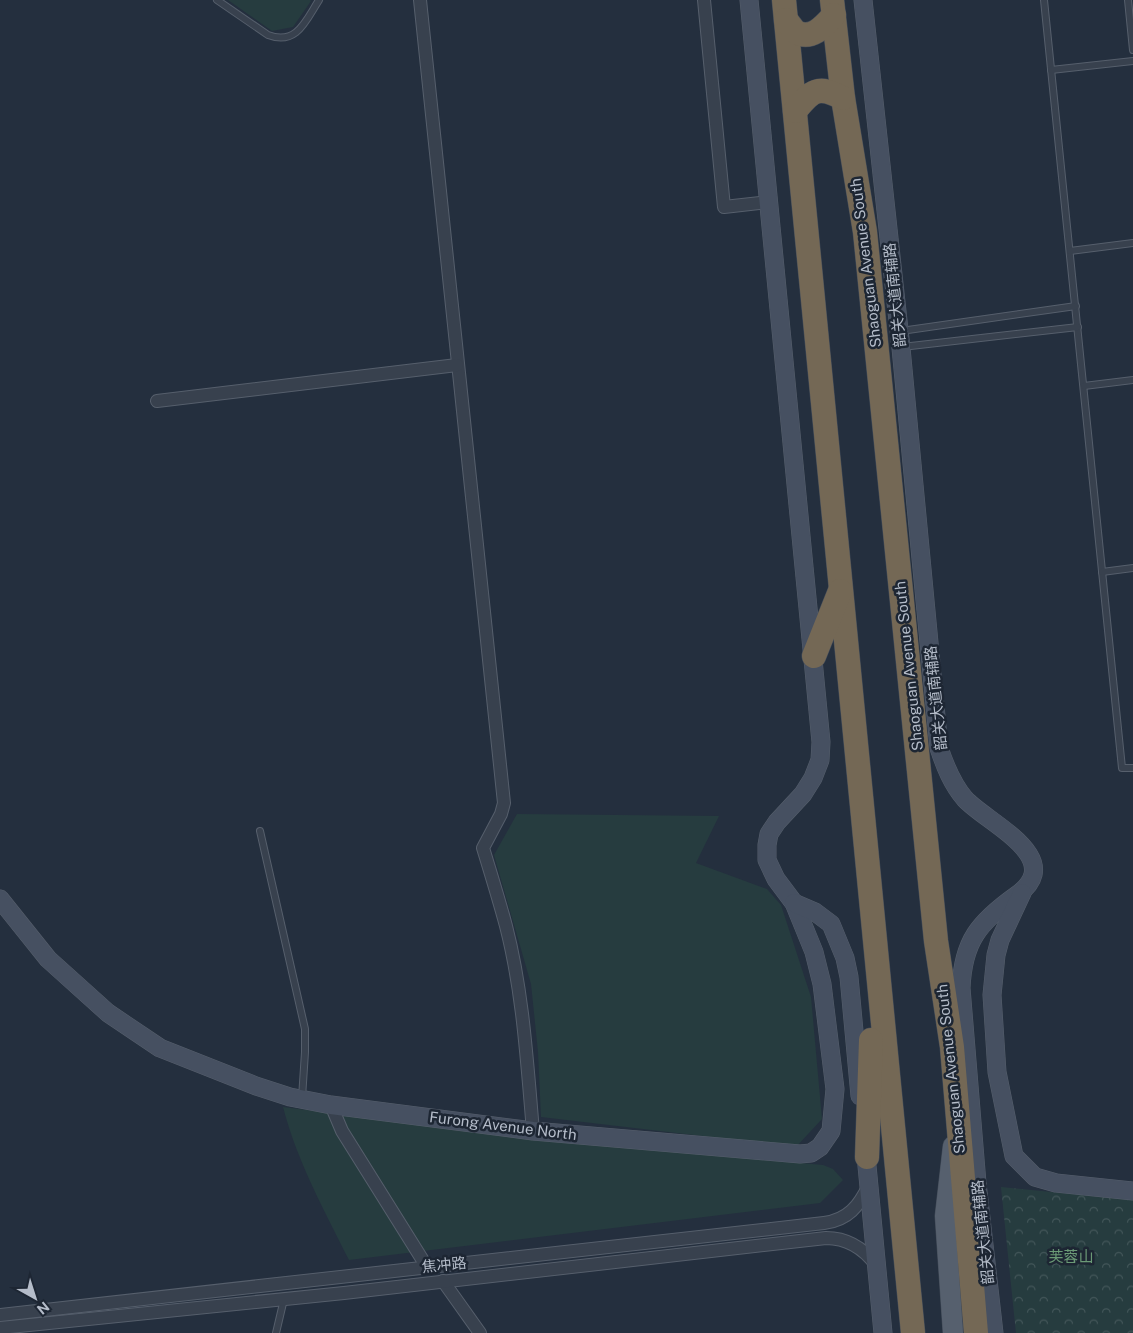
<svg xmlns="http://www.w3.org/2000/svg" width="1133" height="1333" viewBox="0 0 1133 1333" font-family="'Public Sans','Noto Sans SC',sans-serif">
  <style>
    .green { fill: #263c3f }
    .forest { fill: url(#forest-crowns) }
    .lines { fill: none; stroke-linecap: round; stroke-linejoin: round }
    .lane-casing { stroke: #565f6c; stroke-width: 8 }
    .street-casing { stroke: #565f6c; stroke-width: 14 }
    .secondary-casing { stroke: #565f6c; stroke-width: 19 }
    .primary-casing { stroke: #414a57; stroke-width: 21 }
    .highway-casing { stroke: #434c59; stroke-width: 25 }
    .lane { stroke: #38414e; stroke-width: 6 }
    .street { stroke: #38414e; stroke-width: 12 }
    .secondary { stroke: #465061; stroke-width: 18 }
    .primary { stroke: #56606e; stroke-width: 20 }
    .highway { stroke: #746855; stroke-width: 24 }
    .labels { text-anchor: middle; stroke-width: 5; stroke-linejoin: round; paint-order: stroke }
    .street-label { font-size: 15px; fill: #b4bcc9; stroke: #1d2633 }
    .park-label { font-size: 15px; fill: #6b9a76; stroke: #1d2633 }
  </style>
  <defs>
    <pattern id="forest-crowns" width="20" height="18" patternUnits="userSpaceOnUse" patternTransform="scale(1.25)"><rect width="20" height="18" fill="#263c3f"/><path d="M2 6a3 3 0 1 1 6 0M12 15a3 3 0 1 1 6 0" fill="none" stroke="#435659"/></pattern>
  </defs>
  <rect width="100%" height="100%" fill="#242f3e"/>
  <g class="green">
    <polygon points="228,0 310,0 311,1 293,27 272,31"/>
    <polygon points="517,814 719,816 696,863 767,889 781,905 811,997 822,1119 796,1147 541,1117 538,1052 531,984 494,855"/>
    <path d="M283 1107 532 1138 823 1165 833 1169 843 1180 820 1203 349 1260C324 1210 297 1161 283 1107Z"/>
  </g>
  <polygon class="forest" points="1001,1187 1133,1200 1133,1333 1016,1333"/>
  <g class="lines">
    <g class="lane-casing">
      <g id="lane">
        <path d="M217 0 268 35C297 46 306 20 319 0"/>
        <polyline points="1044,0 1122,768 1133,768"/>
        <polyline points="1128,0 1133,50"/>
        <polyline points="1051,70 1133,61"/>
        <polyline points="1070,251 1133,243"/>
        <polyline points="901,331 1076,306"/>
        <polyline points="902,347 1078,327"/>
        <polyline points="1084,386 1133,380"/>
        <polyline points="1102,572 1133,568"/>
        <polyline points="260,831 305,1029 305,1052 302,1098"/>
        <polyline points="276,1333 284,1299"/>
      </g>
    </g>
    <g class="street-casing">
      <g id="street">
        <path d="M420 0 504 803 501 814 483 848C491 874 499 900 506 926 523 992 527 1062 533 1131"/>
        <polyline points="704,0 724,207 769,202"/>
        <polyline points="157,401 457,365"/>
        <polyline points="331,1105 342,1131 427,1267"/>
        <polyline points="443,1281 480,1333"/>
        <path d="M0 1315 824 1223C848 1220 859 1206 869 1185"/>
        <path d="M0 1328 344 1293 826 1238C847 1238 864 1249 876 1265"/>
      </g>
    </g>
    <g class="secondary-casing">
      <g id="secondary">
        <path d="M863 0 901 348 939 748C945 766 952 784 965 799 987 823 1068 858 1017 895 979 922 963 941 961 988L977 1183 994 1333"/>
        <polyline points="1022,893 1000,940 996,955 992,995 997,1072 1014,1156 1035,1177 1056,1183 1133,1191"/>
        <polyline points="0,899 48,959 108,1013 160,1048 256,1086 290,1097 331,1105 533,1131 800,1154 811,1153 820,1147 831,1131 835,1089 822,984 814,952 794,903 776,879 767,860 767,845 769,834 777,822 803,794 813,778 820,760 821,742 749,0"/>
        <polyline points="794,903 815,912 831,924 845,958 849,977 860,1096"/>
        <polyline points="865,1145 883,1333"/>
      </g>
    </g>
    <g class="primary-casing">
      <polyline id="primary" points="953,1333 945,1216 953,1146"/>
    </g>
    <g class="highway-casing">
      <g id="highway">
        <polyline points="784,0 913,1333"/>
        <polyline points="832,0 843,98 865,232 936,941 952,1047 976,1333"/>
        <path d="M786 20C789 23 793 30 796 32 812 41 825 25 834 15"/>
        <path d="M795 111C812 90 818 85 843 98"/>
        <polyline points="814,656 840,591"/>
        <polyline points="867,1157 871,1040"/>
      </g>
    </g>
    <use href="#lane" class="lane"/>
    <use href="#street" class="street"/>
    <use href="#secondary" class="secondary"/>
    <use href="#primary" class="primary"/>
    <use href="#highway" class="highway"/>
  </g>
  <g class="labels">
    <g class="street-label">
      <text transform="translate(866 263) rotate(-97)" y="5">Shaoguan Avenue South</text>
      <text transform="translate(895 295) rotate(-96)" y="5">韶关大道南辅路</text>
      <text transform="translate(909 666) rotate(-96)" y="5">Shaoguan Avenue South</text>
      <text transform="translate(936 698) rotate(-96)" y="5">韶关大道南辅路</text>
      <text transform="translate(951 1069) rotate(-96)" y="5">Shaoguan Avenue South</text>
      <text transform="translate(503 1126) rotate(7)" y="5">Furong Avenue North</text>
      <text transform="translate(983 1232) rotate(-96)" y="5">韶关大道南辅路</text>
      <text transform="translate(444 1265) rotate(-6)" y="5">焦冲路</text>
    </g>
    <g class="park-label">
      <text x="1071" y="1262">芙蓉山</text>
    </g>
  </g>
  <g transform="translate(35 1298) rotate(141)" stroke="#1d2633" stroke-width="4" paint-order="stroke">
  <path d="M0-4L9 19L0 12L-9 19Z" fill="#b4bcc9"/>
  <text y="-8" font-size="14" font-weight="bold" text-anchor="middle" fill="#b4bcc9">N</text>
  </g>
</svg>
